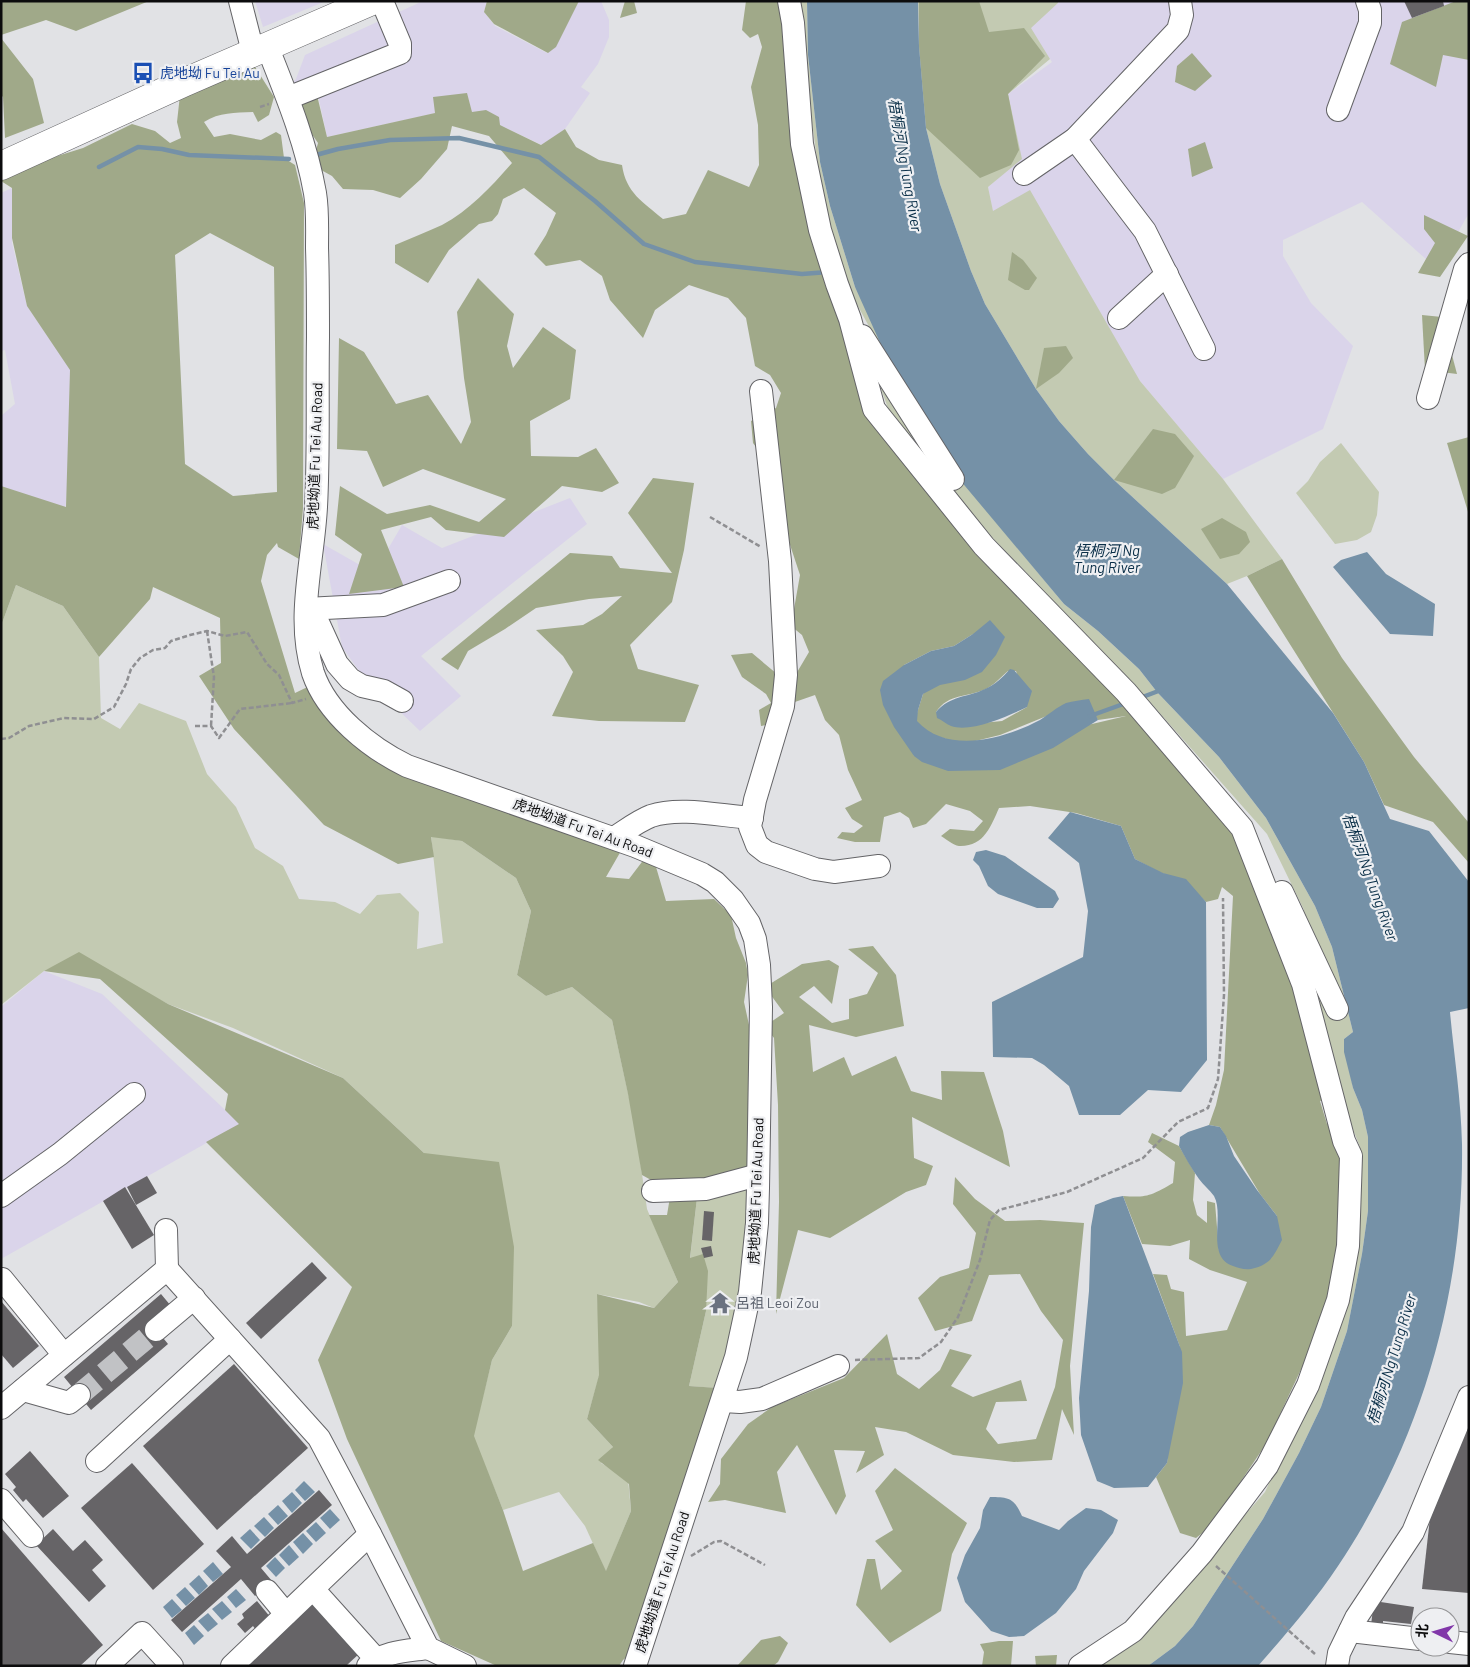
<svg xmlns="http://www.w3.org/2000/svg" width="1470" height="1667" viewBox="0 0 1470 1667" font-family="Barlow,'Noto Sans SC',sans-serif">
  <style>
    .industrial { fill: #dad4ea }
    .green { fill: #c3cab2 }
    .forest { fill: #a0a989; fill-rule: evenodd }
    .water { fill: #7591a7 }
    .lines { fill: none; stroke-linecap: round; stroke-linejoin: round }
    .stream { stroke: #7591a7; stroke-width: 4.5 }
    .building { fill: #666467 }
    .minor-tunnel { stroke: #c1c2c5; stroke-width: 22; stroke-dasharray: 22 11; stroke-linecap: butt }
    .minor-casing { stroke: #646467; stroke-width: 24 }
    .major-casing { stroke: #646467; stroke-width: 29 }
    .path { stroke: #8f8f92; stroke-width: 2.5; stroke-dasharray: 5 2.5; stroke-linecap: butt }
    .minor { stroke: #fff; stroke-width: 22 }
    .major { stroke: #fff; stroke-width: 28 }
    .labels { text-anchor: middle; stroke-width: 4.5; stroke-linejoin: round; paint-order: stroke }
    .transit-label { font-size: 14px; fill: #164399; stroke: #eeeff2; text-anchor: start }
    .street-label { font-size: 14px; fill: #0c0c0d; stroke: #eeeff2 }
    .worship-label { font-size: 14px; fill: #5b616d; stroke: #eeeff2; text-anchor: start }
    .water-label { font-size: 15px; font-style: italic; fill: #092e47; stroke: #eeeff2 }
  </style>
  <rect width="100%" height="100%" fill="#e1e2e5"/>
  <g class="industrial">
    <polygon points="255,1 326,1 263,27"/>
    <polygon points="423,1 487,1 484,12 495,26 547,53 579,1 601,1 609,20 609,37 598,64 581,87 590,93 565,129 542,145 472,112 467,94 436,113 327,137 318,95 291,84 296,79 305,55"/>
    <polygon points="1060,1 1456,1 1444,7 1469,60 1469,213 1437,269 1362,202 1283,240 1283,256 1311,303 1353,346 1323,429 1223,479 1133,373 1030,191 993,212 988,187 1021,159 1008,94 1052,62 1030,28"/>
    <polygon points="12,188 12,243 27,306 70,369 69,467 62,547 1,564 1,416 15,404 5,350 1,351 1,193"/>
    <polygon points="570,498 587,524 421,656 461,696 420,731 362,675 342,647 323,544 374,573 402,525 442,548"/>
    <polygon points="44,971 102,994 240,1124 1,1259 1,1007"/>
  </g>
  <g class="green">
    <polygon points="798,1 807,1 808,55 820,162 830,206 855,287 948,464 1064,604 1098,631 1139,669 1157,692 1219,757 1266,818 1315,906 1332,947 1353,1032 1344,1039 1353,1088 1362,1110 1368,1137 1368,1211 1362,1254 1347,1331 1321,1407 1299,1453 1263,1519 1193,1626 1175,1646 1148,1666 1094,1666 1139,1636 1265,1492 1339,1330 1359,1232 1360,1147 1346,1112 1292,923 1304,910 1267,834 1133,683 983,528 889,411 867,350 878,343 853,297 823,203 808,93"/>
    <polygon points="918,1 1058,1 1058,3 1031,28 1050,59 1008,94 1022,159 988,187 993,211 1030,190 1140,381 1223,479 1282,559 1247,576 1227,584 1114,480 1088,454 1059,421 1036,389 985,304 971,271 940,184 926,128 919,46"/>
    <polygon points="1341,443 1379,492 1377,515 1371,532 1357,540 1335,544 1296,493 1308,481 1320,462"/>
    <polygon points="16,585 63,606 99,657 101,718 120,729 139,703 186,721 207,774 236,807 255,848 283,866 299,899 335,902 360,914 377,895 400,893 419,912 417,949 443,943 431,836 462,841 516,878 531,911 517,975 546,996 572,987 612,1020 635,1125 647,1209 678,1282 654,1308 639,1302 597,1294 602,1366 587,1419 613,1447 601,1463 628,1479 631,1511 606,1572 585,1526 559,1492 503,1510 473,1436 492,1360 512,1326 424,1153 343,1078 233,1028 168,1004 77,956 44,971 1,1005 1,626"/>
    <polygon points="751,1187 738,1306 716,1388 689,1386 706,1311 690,1259 697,1198"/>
  </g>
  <g class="forest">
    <polygon points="1,1 149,1 76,31 46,20 1,35"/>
    <polygon points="487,1 579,1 556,47 548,53 494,24 484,12"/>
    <polygon points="625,1 634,1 637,13 620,18"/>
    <path d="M746 1H788L810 180 874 409 1242 828 1298 971 1326 1099 1320 1101 1327 1124 1332 1122 1345 1156 1337 1246 1327 1298 1305 1361 1266 1444 1210 1527 1196 1538 1180 1533 1156 1477 1167 1463 1180 1347 1153 1274 1167 1275 1171 1289 1184 1292 1186 1336 1227 1330 1247 1282 1210 1270 1189 1259 1190 1240 1170 1246 1142 1244 1123 1196C1148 1198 1152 1195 1173 1183L1175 1162 1148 1142 1152 1133 1179 1146 1195 1173 1193 1200 1197 1215 1207 1223V1201L1215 1203 1219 1251 1277 1216 1260 1194 1220 1127 1209 1125 1216 1105 1224 1070 1233 896 1222 887 1218 899 1206 902 1184 881 1159 872 1135 859 1121 826 1076 813 1030 806 999 808C991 826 984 847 959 846 953 845 946 839 941 836L950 829 974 831 983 821 970 811 946 804 926 824 913 828 909 818 900 812 884 817 880 842H855L837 838 842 832 854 833 863 826 852 819 845 808 862 800 848 770 839 735 825 720 815 695 792 703 772 724 761 726 759 710 771 703 766 694 742 677 731 655 752 653 777 674H796L809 652 802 635 791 626 800 575 759 451 753 443 751 421 776 408 781 393 770 375 755 366 746 318 728 298 689 285 655 310 643 338 610 300 602 276 580 260 546 266 534 254 546 235 556 213 524 188 503 199 498 214 492 221 479 224 449 250 428 283 395 263V245C411 238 427 232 442 225 470 210 492 186 512 163L489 136 452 126 447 149 421 179 400 198 373 190 343 189 332 176 312 165 318 143 309 130 299 99 316 91 327 137 435 113 433 97 467 93 472 112 486 110 499 117 500 125 541 145 565 129 576 147 599 160 622 165C626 193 643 202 663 219L686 214 708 170 749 187 759 165 758 125 751 87 762 47 758 34 750 38 742 30ZM973 634 923 694 917 713V722L926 733 963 744 1000 735 1086 700 1098 720 1126 716 1092 724 914 756 904 665 931 651 954 646ZM1008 671H1016L1027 707 1002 721 952 726 936 712C949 693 966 698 986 689 994 685 1001 677 1008 671Z"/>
    <polygon points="919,1 979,1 989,32 1024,28 1045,56 1008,94 1019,150 1011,165 980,178 926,128 919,46"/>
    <polygon points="1456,1 1469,1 1469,60 1443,55 1436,87 1390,64 1402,22"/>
    <polygon points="1,38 33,79 44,123 5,138 3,97 1,95"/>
    <polygon points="1192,53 1212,76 1195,91 1175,82 1177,66"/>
    <path d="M252 62 274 97 269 115 258 122 253 112C234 113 220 112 204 122L214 137 230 134 261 140 276 132 281 135 284 158 295 165 304 203 303 508 299 559 278 547 277 543 267 555 261 581 295 693 318 682 390 766 629 837 606 877 629 879 651 850 666 901 714 899 731 915 736 938 746 963 748 975 744 1002 751 1034 753 1169 697 1198 690 1258 703 1254 708 1271 706 1311 689 1386 718 1388 635 1650 623 1660 619 1666H497L441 1641 347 1439 318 1360 352 1287 206 1142 239 1124 225 1110 228 1094 100 979 44 971 79 952 168 1004 343 1078 424 1153 499 1162 514 1247 512 1326 492 1360 474 1436 503 1510 523 1571 593 1543 606 1571 631 1511 629 1484 598 1460 613 1447 587 1419 599 1375 597 1294 654 1308 678 1282 649 1215H667L671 1191 642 1175 628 1094 612 1020 572 987 546 996 517 975 531 911 516 878 462 841 431 837 434 857 398 864 324 825 234 729 199 676 221 663 220 618 153 587 150 599 99 657 63 606 16 585 1 626V486L66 507 70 370 27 306 12 238V188L1 181V177L35 163 83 148 132 124 155 131 170 143 181 138 177 122 180 95ZM210 233 274 267 277 492 233 496 185 464 175 255Z"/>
    <polygon points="1205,142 1213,168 1192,177 1188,149"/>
    <polygon points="1424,215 1468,236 1440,277 1418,273 1435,243 1424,229"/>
    <polygon points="1012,252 1023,260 1037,278 1029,290 1025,290 1008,280"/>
    <polygon points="478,278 514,314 507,346 513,368 543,327 576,350 570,399 530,421 531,456 578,457 596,448 619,483 602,492 562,486 504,537 446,530 431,517 381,530 404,587 349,594 362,554 335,535 340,486 387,514 430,505 479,522 506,499 423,469 383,487 367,451 337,449 339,338 364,352 396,404 428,395 461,444 471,422 464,378 457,312"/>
    <polygon points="1422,315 1442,317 1457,374 1425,370"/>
    <polygon points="1066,346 1073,358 1059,373 1036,389 1044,348"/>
    <polygon points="1153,429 1175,434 1194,456 1175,488 1162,494 1114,480"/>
    <polygon points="1469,437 1469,515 1447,443"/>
    <polygon points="653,478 694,483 684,550 672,602 630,645 638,669 699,685 685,722 599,721 552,716 573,672 563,656 536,630 583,625 602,614 622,596 589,599 536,608 505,629 468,651 458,670 441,659 570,553 612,556 620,568 672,573 628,513"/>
    <polygon points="1222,518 1246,532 1250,542 1239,554 1220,559 1201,529"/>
    <polygon points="1282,559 1342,658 1414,757 1469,823 1469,863 1433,822 1384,805 1364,762 1247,576"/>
    <polygon points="873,946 896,975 904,1026 856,1037 809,1025 813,1072 844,1057 852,1076 896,1056 911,1091 942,1100 941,1071 984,1072 1003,1131 1010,1167 912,1117 914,1158 933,1166 926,1185 906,1192 830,1238 798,1230 776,1314 779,1202 778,1105 774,1038 765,1026 784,1013 765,987 802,964 829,960 839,966 832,1004 814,986 799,997 832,1023 849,1019 849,999 867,994 878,973 848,949"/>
    <polygon points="955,1177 975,1199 1005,1221 1040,1220 1084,1223 1070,1366 1074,1435 1062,1409 1052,1460 1014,1462 953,1455 906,1432 875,1427 884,1455 856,1473 865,1451 834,1450 846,1496 836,1515 797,1445 777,1472 786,1513 725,1500 708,1502 720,1484 721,1459 748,1424 772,1407 844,1378 887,1334 897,1374 919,1389 940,1370 950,1349 972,1355 951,1386 973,1397 1021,1380 1027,1401 996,1402 986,1429 998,1444 1036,1439 1055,1387 1063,1340 1041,1311 1020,1274 989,1275 972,1321 935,1331 918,1298 940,1277 969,1268 976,1233 953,1204"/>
    <polygon points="895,1468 967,1523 952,1554 941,1611 890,1643 856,1605 867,1559 875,1559 881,1590 902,1571 875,1541 893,1530 875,1491"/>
    <polygon points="780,1636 788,1643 778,1662 773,1666 737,1666 761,1640"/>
    <polygon points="999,1641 1013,1641 1011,1666 982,1666 984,1652 980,1644"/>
    <polygon points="1057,1655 1056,1666 1036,1666 1035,1656"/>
  </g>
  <g class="water">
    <path d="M807 1H918L919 46 926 128 940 184 971 271 985 304 1036 389 1059 421 1088 454 1114 480 1227 584 1333 713 1364 762 1390 819 1429 831 1469 882V1008L1450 1012C1454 1056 1461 1099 1462 1144 1464 1292 1421 1442 1338 1566 1314 1602 1286 1634 1258 1666H1148L1175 1646 1193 1626 1263 1519 1299 1453 1321 1407 1347 1331 1362 1254 1368 1211V1137L1362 1110 1353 1088 1344 1052V1039L1353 1032 1332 947 1315 906 1266 818 1219 757 1157 692 1139 669 1098 631 1064 604 965 486 948 464 891 367 855 287 830 206 820 162 808 55Z"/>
    <polygon points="1367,552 1386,574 1435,604 1433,636 1390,634 1333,567 1341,560"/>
    <path d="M990 620 1005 637 996 655 982 672 965 680 940 685 923 694 918 710 917 721C948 755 1004 739 1040 720 1048 715 1057 707 1066 703 1073 701 1081 700 1089 699L1098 720 1053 748 1000 770 948 771 922 762 914 756 894 727 883 705 880 690 883 681 904 665 931 651 954 646 973 634Z"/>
    <path d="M1010 669 1014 670 1032 691 1027 707C1008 716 971 733 951 726 946 724 942 720 937 718L936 712C951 695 966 698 985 689 995 685 1003 677 1010 669Z"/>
    <polygon points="1070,812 1121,826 1135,859 1163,873 1186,879 1206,902 1207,1060 1181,1092 1148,1090 1120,1115 1079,1115 1069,1086 1044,1065 1032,1058 993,1057 992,1002 1083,957 1088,911 1079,863 1048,838"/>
    <polygon points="986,850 1005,856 1055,891 1059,899 1053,908 1037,908 998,894 988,886 979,866 973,860 976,852"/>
    <path d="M1209 1125 1220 1127 1226 1136 1234 1156 1257 1190 1277 1216 1282 1240C1273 1257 1271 1264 1251 1269 1244 1270 1239 1268 1233 1266 1205 1256 1225 1216 1214 1196 1210 1190 1203 1185 1199 1179 1191 1168 1185 1157 1179 1146L1180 1137 1188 1132Z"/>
    <polygon points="1123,1196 1182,1352 1183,1383 1167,1463 1148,1487 1114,1488 1097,1481 1081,1435 1079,1398 1089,1291 1091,1227 1095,1205 1113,1198"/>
    <polygon points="304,1481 315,1492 305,1501 295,1490"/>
    <polygon points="292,1492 302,1503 292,1513 282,1501"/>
    <path d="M990 1497C1009 1497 1014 1498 1022 1516L1059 1530 1068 1521 1086 1508 1101 1510 1118 1520 1113 1533 1084 1571 1076 1589 1056 1613 1024 1636 1009 1637 991 1631 965 1602 957 1578 965 1555 980 1528 983 1510Z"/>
    <polygon points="278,1505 288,1516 278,1525 268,1514"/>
    <polygon points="330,1509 340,1520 330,1529 320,1518"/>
    <polygon points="264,1517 274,1528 265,1537 254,1526"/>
    <polygon points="316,1522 326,1533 316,1542 306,1531"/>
    <polygon points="250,1529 260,1540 251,1549 240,1538"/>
    <polygon points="303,1533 313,1544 303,1554 293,1542"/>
    <polygon points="289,1545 299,1557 289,1566 279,1555"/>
    <polygon points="275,1557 285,1568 276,1577 266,1566"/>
    <polygon points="213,1562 223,1574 213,1582 203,1571"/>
    <polygon points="199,1575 208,1586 199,1595 189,1584"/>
    <polygon points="185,1587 195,1598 186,1606 176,1595"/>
    <polygon points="236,1589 246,1600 236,1608 227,1597"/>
    <polygon points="172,1599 182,1610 172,1618 163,1607"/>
    <polygon points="222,1601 232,1612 222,1620 212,1609"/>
    <polygon points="208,1613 218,1624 208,1632 198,1621"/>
    <polygon points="194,1625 204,1636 194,1645 185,1633"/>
  </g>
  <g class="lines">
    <g class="stream">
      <polyline points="316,155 338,149 390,140 459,138 539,157 595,201 644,244 695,262 802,274 828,272"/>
      <polyline points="99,167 138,147 162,149 189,155 289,159"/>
      <polyline points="1140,698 1161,690"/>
      <polyline points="1090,716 1126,703"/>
    </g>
  </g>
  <g class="building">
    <polygon points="1404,1 1443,1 1444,6 1412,18"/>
    <polygon points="147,1176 157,1193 136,1205 127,1187"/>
    <polygon points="125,1187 154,1235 132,1249 103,1201"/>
    <polygon points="704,1211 714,1212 712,1241 702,1240"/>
    <polygon points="711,1246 713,1256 704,1258 701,1248"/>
    <polygon points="312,1262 327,1278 261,1339 246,1323"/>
    <polygon points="161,1294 171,1306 151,1323 168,1344 91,1410 64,1377"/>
    <rect x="712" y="1298" width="15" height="9"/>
    <polygon points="1,1301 39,1346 13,1368 1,1354"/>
    <polygon points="234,1364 308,1448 217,1530 143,1446"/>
    <polygon points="1469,1409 1469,1593 1422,1589 1431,1509"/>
    <polygon points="30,1451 69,1496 43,1518 26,1499 23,1502 13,1490 16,1487 5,1474"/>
    <polygon points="132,1463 204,1544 153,1590 81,1508"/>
    <polygon points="319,1490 332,1505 261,1568 272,1581 255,1596 241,1579 182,1632 171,1620 231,1567 216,1551 232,1536 247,1554"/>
    <polygon points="1,1528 103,1645 80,1666 1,1666"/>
    <polygon points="53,1529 73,1551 85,1540 103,1560 92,1570 106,1586 89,1602 36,1545"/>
    <polygon points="315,1600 362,1651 346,1666 244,1666"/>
    <polygon points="257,1601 271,1618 256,1630 253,1626 245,1633 237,1624 244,1618 242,1614"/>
    <polygon points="1374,1601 1414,1607 1411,1624 1383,1621 1383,1626 1371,1625"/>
  </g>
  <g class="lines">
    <polyline class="minor-tunnel" points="79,1395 156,1330"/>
    <g class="minor-casing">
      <g id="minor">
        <polyline points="240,1 253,52"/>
        <polyline points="789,1 793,23 802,144 820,230 837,284 850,319 874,409 984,546 1126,692 1242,828 1303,984 1344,1141 1351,1156 1348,1246 1338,1300 1308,1385 1267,1466 1202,1553 1133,1631 1080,1666"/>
        <path d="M267 46C286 94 306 142 315 193 318 211 317 230 317 248 318 277 318 307 318 337 317 394 319 451 316 507 313 563 296 618 313 673 327 714 370 748 407 766L635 846 702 874 715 882 733 900 749 923 755 939 759 965 761 1007 758 1188 757 1223 750 1292 736 1357 635 1666"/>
        <polyline points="288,98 400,53 400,44 382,1"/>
        <polyline points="1338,110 1370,23 1370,10 1367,1"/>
        <polyline points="1075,139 1145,231 1204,349"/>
        <polyline points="1024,174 1075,139 1178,30 1182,15 1180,1"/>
        <polyline points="1119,318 1167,274"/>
        <polyline points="862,336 953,479"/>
        <polyline points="761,391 780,561 786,675 783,706 755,800 750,827 757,845 766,852 815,869 834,872 879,866"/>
        <polyline points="1428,398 1465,269 1469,264"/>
        <polyline points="306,609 383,605 449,581"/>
        <polyline points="306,609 316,618 337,664 350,679 362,686 384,691 402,701"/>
        <path d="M614 838C625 831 638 821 651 816 680 806 721 816 752 818"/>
        <polyline points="1282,892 1337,1009"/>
        <polyline points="653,1191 706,1189 758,1175"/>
        <polyline points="1,1196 60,1154 134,1094"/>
        <polyline points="167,1269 319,1438 370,1534 428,1648 465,1666"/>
        <polyline points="2,1279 64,1355"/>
        <polyline points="156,1330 194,1298"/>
        <polyline points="23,1390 69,1403 79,1395"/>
        <polyline points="723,1401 740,1402 762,1399 838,1366"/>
        <polyline points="1,1408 167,1269 166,1230"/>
        <polyline points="97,1461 230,1339"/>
        <polyline points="1,1500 32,1536"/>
        <polyline points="313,1589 376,1659"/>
        <polyline points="267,1591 286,1614"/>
        <polyline points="1350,1631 1420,1639"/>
        <polyline points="1450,1642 1469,1644"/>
        <polyline points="107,1666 142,1633 172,1666"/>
        <polyline points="232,1666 370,1534"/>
        <path d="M368 1666C384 1651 407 1651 428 1648"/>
        <polyline points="1337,1666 1339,1653 1356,1618 1413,1532 1469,1397"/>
      </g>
    </g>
    <g class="major-casing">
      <polyline id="major" points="1,166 183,83 372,1"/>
    </g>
    <g class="path">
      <polyline points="260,107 269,104"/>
      <polyline points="710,517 761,547"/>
      <polyline points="207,631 214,677 211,726"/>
      <polyline points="195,726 211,726 219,738 240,709 292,703"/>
      <polyline points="1,739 9,738 29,726 64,718 94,719 114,707 126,684 131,669 140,658 153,650 165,648 171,641 190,635 207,631 225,636 247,632 267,664 279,675 292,703 306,699"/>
      <polyline points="855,1360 919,1358 941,1342 958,1317 980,1260 990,1220 999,1210 1067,1192 1143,1158 1178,1122 1208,1108 1218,1079 1224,995 1223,898"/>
      <polyline points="691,1556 714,1542 721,1541 765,1565"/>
      <polyline points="1216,1566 1315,1654"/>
    </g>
    <use href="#minor" class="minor"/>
    <use href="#major" class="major"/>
  </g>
  <defs>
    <g id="bus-bare" transform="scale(1.725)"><path d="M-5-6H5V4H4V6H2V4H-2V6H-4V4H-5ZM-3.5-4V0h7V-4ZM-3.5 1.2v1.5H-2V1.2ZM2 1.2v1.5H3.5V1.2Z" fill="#1a4fb4" stroke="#eeeff2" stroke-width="2.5" paint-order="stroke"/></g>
    <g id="temple-bare" transform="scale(1.725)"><path d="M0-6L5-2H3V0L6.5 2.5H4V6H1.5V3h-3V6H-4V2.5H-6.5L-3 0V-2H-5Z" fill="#6b7280" stroke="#eeeff2" stroke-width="2.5" paint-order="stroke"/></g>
  </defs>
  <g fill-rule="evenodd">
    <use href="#bus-bare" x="143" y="73"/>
    <use href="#temple-bare" x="720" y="1303"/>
  </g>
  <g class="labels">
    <g class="transit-label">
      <text x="160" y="78">虎地坳 Fu Tei Au</text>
    </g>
    <g class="street-label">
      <text transform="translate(315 456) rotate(-88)" y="5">虎地坳道 Fu Tei Au Road</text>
      <text transform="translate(583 828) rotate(20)" y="5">虎地坳道 Fu Tei Au Road</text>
      <text transform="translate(756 1191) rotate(-88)" y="5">虎地坳道 Fu Tei Au Road</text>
      <text transform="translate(662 1582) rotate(-72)" y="5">虎地坳道 Fu Tei Au Road</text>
    </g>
    <g class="worship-label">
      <text x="736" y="1308">呂祖 Leoi Zou</text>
    </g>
    <g class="water-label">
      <text transform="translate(905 165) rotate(80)" y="5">梧桐河 Ng Tung River</text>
      <text x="1107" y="556">梧桐河 Ng<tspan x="1107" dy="17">Tung River</tspan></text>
      <text transform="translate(1370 877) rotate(70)" y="5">梧桐河 Ng Tung River</text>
      <text transform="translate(1392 1359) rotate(-73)" y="5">梧桐河 Ng Tung River</text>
    </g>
  </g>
  <rect width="1470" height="1667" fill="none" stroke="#0c0c0d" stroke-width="5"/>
  <g transform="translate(1435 1632) rotate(275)"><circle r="24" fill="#eeeff2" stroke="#949496"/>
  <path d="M0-4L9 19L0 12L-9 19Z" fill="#8137a9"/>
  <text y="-8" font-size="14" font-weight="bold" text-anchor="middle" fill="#0c0c0d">北</text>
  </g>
</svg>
